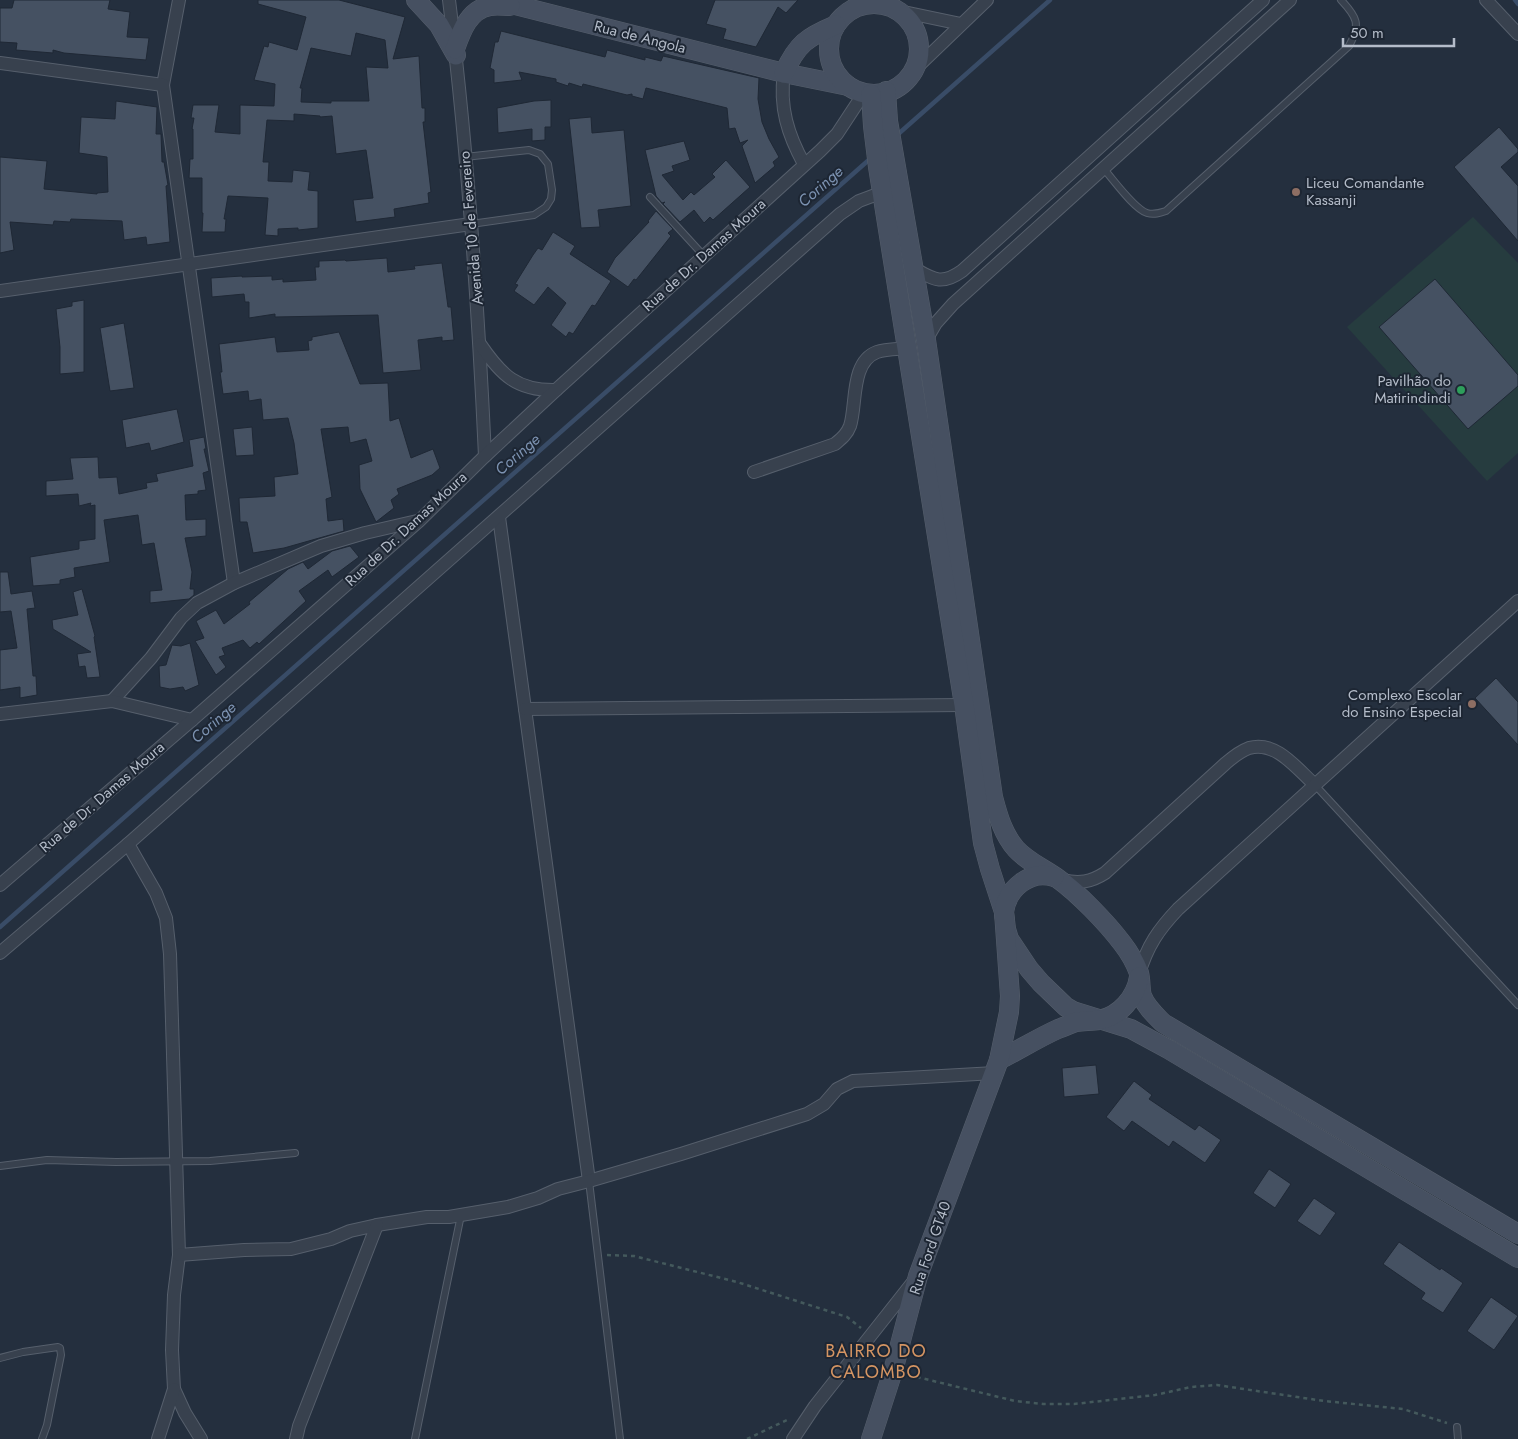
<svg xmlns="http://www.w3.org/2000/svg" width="1518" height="1439" viewBox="0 0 1518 1439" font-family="Jost,sans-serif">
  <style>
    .green { fill: #263c3f }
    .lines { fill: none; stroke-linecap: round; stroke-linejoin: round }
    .stream { stroke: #394c67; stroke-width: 4.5 }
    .building { fill: #455162; stroke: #1f2835; fill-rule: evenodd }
    .lane-casing { stroke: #565f6c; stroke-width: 8 }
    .street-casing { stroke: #565f6c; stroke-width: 14 }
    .secondary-casing { stroke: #565f6c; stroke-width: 20 }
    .path { stroke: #44595c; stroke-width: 2.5; stroke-dasharray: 4 4; stroke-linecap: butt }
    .lane { stroke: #38414e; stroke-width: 6 }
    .street { stroke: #38414e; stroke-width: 12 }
    .secondary { stroke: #465061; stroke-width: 19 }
    .education-dot { fill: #8d6e63; stroke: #1d2633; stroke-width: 2 }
    .leisure-dot { fill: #2e9e5b; stroke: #1d2633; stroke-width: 2 }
    .labels { text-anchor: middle; stroke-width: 4; stroke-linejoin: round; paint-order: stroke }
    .street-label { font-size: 15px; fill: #b4bcc9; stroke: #1d2633 }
    .poi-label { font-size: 15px; fill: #b4bcc9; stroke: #1d2633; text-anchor: end }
    .water-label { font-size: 16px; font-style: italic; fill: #7c92b1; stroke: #1d2633 }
    .quarter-label { font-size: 18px; letter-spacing: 1px; fill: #d59563; stroke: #1d2633 }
  </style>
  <rect width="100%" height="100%" fill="#242f3e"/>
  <polygon class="green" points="1473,217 1518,263 1518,453 1487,481 1347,327"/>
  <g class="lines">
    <g class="stream">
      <polyline points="1515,0 1518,4"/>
      <polyline points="896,136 1050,0"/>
      <polyline points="0,927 871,158"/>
    </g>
  </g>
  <g class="building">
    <polygon points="14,0 110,0 108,9 130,12 127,37 149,38 146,60 64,53 53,50 53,53 16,50 17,43 0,42 0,8 12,8"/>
    <path d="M258 0H339L405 17 393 59 419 56 422 108H425V122H423L431 192 428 193 429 203 394 209 395 217 356 222 353 200 373 198 366 150 336 154 332 116 320 117V116L294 114V121L267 120 263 162H269L268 181 292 182 293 170 310 172 308 190 318 191V228L298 230V228L278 229V236L265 235 268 198 228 196 224 219H226L225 232H202L203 213H202V178H189L190 159H193V129H192L194 118H191L193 105H219L215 132 240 134V105L274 106 275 84 254 80 264 46 268 47 269 42 297 50 306 17 258 4ZM356 33 385 40 388 68 366 67 369 101H331V103L301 102 302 88H300L311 48 351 56Z"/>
    <polygon points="715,0 798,0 786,13 778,7 756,47 723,39 726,29 706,24"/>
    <polygon points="501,31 605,57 607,50 645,60 645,57 661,61 663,56 759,78 758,99 762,122 769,139 779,157 773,162 775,166 755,183 742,146 748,140 740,143 735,128 729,129 727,108 646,88 643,99 632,96 632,94 627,95 583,84 582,87 569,83 568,86 556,82 556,79 519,72 522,80 494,83 494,70 490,68 495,42 498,42"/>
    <polygon points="551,100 551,127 545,127 545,140 532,141 532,129 498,133 497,108 534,101"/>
    <polygon points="116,101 157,107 156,134 161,134 162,162 164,162 168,185 166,186 170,242 147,245 146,237 124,240 122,221 71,219 70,222 54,221 53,225 10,222 14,250 0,253 0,157 47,161 44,189 97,194 97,193 108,192 107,157 79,153 81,117 115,119"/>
    <polygon points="591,117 592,133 624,130 631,206 598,210 600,227 581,228 569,119"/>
    <polygon points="1499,127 1518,149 1518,152 1501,167 1518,186 1518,241 1454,167"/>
    <polygon points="684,141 690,160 672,166 674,171 662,175 683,200 691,192 694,195 715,177 712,174 726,160 750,187 713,220 710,217 704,223 694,210 680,222 663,204 665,202 662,203 656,196 645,150"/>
    <polygon points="656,211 673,229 668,233 671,236 636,280 634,279 628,287 607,272 615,258 649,222 648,221"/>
    <polygon points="553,232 575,246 570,254 611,281 595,306 592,305 573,334 569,332 566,337 551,325 566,303 548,287 534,305 514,291 518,285 515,284 533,255 538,248 542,250"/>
    <polygon points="387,258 388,272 415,269 414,266 442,263 448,307 451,307 454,340 442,341 442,337 418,340 421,370 383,373 378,315 275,317 275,314 249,318 249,302 245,302 244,294 212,297 211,278 242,276 242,277 272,276 272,280 283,279 283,282 316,280 315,267 319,267 319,261 345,260 346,261"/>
    <polygon points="1435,279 1518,375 1518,386 1468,429 1379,327"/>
    <polygon points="84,300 84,372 60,374 60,347 56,309 72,306 72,302"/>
    <polygon points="124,323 134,388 110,391 100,328"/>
    <polygon points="339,332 360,384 388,383 390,421 399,418 411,458 433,449 440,468 432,475 397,489 399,494 391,500 394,508 376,522 360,489 359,465 372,461 366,439 350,443 348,427 321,429 332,497 326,499 328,521 343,519 344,531 284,548 253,553 247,522 240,522 239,498 275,496 274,477 298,474 294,443 288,418 263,420 261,399 249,401 248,391 223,394 220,372 222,372 219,344 275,337 277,352 309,350 308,341 312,340 312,337"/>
    <polygon points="177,409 184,442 151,451 149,443 126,448 122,420"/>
    <polygon points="252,427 254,455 236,456 233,429"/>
    <polygon points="204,437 206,449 204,449 209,471 203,473 206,490 198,491 198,494 185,495 186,520 206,519 206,536 185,538 192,572 190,589 194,589 194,595 189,599 150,603 150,591 162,590 154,543 142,545 138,515 104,520 110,562 74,568 75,577 60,580 60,584 33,586 30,557 79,549 79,541 95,539 95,505 90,506 91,503 79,506 78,494 46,496 46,481 73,479 70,458 98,457 99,478 117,477 119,494 147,488 146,483 158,481 156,474 193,466 189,440"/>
    <polygon points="350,546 359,557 332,577 328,570 299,591 306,601 259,644 257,642 250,648 243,640 222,648 225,655 219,657 226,667 216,675 195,641 204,638 196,621 216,610 224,624 250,604 249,602 288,569 303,562 308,569 332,551"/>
    <polygon points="0,572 8,572 11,594 32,591 35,608 27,609 33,676 36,676 37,695 20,698 20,687 0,690 0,650 17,648 11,611 0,612"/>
    <polygon points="82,589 95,636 94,637 100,677 87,678 85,666 79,667 77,654 91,652 53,629 52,620 78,615 73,592"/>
    <polygon points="190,643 199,685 185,691 183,687 170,689 160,687 159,666 166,665 172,645 181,646"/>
    <polygon points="1496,678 1518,702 1518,745 1475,698"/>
    <polygon points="1096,1065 1099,1094 1064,1097 1062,1068"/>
    <polygon points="1134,1081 1152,1095 1149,1099 1195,1130 1199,1125 1221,1140 1205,1163 1173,1141 1169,1147 1132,1121 1124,1131 1106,1117"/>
    <polygon points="1269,1169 1291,1184 1275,1208 1253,1193"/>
    <polygon points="1314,1198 1336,1213 1320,1236 1297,1221"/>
    <polygon points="1399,1242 1440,1270 1441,1268 1463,1283 1443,1313 1421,1299 1425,1293 1383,1264"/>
    <polygon points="1491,1297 1518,1316 1494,1350 1467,1331"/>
  </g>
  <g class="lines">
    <g class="lane-casing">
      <g id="lane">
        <polyline points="465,157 529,150 540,154 548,164 552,190 551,199 546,207 534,215 471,224"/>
        <path d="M1103 168C1113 179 1134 209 1147 213 1154 215 1160 213 1166 211L1349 46C1361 24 1357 17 1341 0"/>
        <polyline points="650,197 704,256"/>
        <polyline points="1315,785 1518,1005"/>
        <polyline points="0,1166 47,1160 116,1162 210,1161 295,1153"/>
        <polyline points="589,1181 620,1439"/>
        <polyline points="0,1358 23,1352 58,1347 60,1348 61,1355 47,1425 42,1439"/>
        <polyline points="1457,1427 1458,1439"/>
        <polyline points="415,1439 461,1215"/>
      </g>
    </g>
    <g class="street-casing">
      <g id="street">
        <polyline points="179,0 163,85 234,583"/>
        <path d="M449 0C468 151 478 304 485 456"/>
        <polyline points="1486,0 1518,34"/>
        <polyline points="899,11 961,24"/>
        <polyline points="0,63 163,85"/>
        <polyline points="913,71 987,0"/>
        <path d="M784 73C779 107 788 135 804 164"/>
        <path d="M913 268C933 279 941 286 962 271L1263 0"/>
        <polyline points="0,291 471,224"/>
        <polyline points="926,340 936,323 953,304 1290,0"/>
        <path d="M480 344C501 375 517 391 556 390"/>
        <path d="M754 472 835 444C842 438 847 434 850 426 857 405 850 362 877 352 885 349 898 349 908 348"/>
        <polyline points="499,517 589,1181"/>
        <polyline points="112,701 151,658 181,618 197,603 234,583 321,546 365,533 417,521"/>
        <polyline points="525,709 964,705"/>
        <polyline points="0,714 112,701 192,720"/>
        <polyline points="128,844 156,893 166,918 170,954 179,1255 174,1295 172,1350 174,1389 185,1413 201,1439"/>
        <path d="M1063 880C1079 884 1091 882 1105 873L1226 763C1233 757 1241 751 1249 748 1276 740 1297 769 1315 785"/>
        <polyline points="0,885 192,720 419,521 485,456 556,390 820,151 837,134 864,93"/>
        <polyline points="0,953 128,844 840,214 859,201 883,192"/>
        <path d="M1139 974C1147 946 1159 929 1178 909L1518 601"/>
        <polyline points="179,1255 244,1250 291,1249 331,1239 350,1231 377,1225 427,1217 449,1217 508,1207 538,1198 558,1189 589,1181 681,1154 807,1114 824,1104 837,1089 853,1081 995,1073"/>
        <polyline points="158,1439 174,1389"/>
        <polyline points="296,1439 299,1426 377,1225"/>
        <polyline points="793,1439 815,1406 913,1282"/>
      </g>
    </g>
    <g class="secondary-casing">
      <g id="secondary">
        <polyline points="416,0 439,25 456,55"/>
        <polyline points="495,0 784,73 848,86"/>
        <circle cx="874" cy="49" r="45"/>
        <path d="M455 49C461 32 469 9 490 6 497 5 504 6 510 6"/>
        <path d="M784 73C797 44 807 37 836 25"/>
        <path d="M886 91 888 121 926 340 993 797C998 816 1003 834 1016 849 1028 862 1043 868 1057 878 1078 893 1106 922 1122 943 1129 952 1135 962 1139 973 1141 980 1140 989 1142 996 1146 1007 1155 1015 1163 1023L1518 1234"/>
        <polyline points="871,94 873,126 878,167 964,705 983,843 990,869 1004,912 1006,929 1009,939 1029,969 1041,983 1066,1007 1073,1011 1131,1029 1168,1049 1518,1258"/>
        <path d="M999 1060C1019 1050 1038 1038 1058 1029 1064 1027 1070 1024 1076 1022 1084 1021 1092 1021 1099 1020 1120 1016 1136 997 1139 977"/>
        <path d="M871 1439 893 1371 918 1276 999 1060 1009 1012 1010 996 1004 912C1007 889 1030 869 1054 877"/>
      </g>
    </g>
    <g class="path">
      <polyline points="607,1255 634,1256 737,1282 847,1317 861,1328"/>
      <polyline points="909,1375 1015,1401 1043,1404 1074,1404 1155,1395 1191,1387 1217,1385 1324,1401 1403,1409 1447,1423"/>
      <polyline points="747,1439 789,1419"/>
    </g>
    <use href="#lane" class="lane"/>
    <use href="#street" class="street"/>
    <use href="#secondary" class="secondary"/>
  </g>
  <g class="education-dot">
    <circle cx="1296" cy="192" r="5"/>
    <circle cx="1472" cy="704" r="5"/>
  </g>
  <circle class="leisure-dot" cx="1461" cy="390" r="5"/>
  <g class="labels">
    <g class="street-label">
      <text transform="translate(640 37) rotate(14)" y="5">Rua de Angola</text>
      <text transform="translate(471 228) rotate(-95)" y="5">Avenida 10 de Fevereiro</text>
      <text transform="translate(704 255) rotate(-42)" y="5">Rua de Dr. Damas Moura</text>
      <text transform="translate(406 529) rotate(-43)" y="5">Rua de Dr. Damas Moura</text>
      <text transform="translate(102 797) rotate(-41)" y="5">Rua de Dr. Damas Moura</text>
      <text transform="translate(930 1248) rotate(-71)" y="5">Rua Ford GT40</text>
    </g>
    <g class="poi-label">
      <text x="1306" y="188" text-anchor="start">Liceu Comandante<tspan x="1306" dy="17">Kassanji</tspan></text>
      <text x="1451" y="386">Pavilhão do<tspan x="1451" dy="17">Matirindindi</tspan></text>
      <text x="1462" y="700">Complexo Escolar<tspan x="1462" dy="17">do Ensino Especial</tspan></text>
    </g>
    <g class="water-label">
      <text transform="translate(820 186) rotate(-41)" y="6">Coringe</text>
      <text transform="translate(517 454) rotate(-41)" y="6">Coringe</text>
      <text transform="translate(213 722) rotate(-41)" y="6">Coringe</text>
    </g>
    <g class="quarter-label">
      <text x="876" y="1357">BAIRRO DO<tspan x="876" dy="21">CALOMBO</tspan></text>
    </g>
  </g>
  <path d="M1343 38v8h111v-8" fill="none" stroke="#b4bcc9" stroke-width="2.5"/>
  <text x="1350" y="38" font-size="15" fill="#b4bcc9" stroke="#1d2633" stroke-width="4" paint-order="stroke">50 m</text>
</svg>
